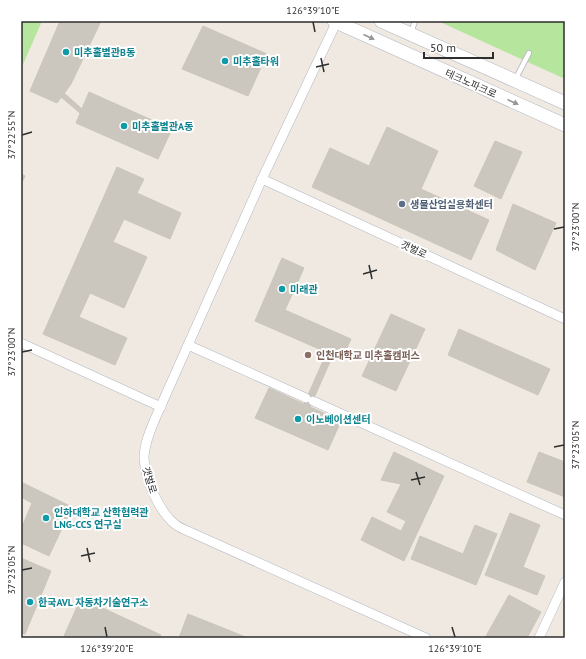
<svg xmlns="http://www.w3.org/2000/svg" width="586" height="659" viewBox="0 0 586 659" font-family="'PT Sans','Noto Sans KR',sans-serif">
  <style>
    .green { fill: #b6e59e }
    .building { fill: #cbc7bf; stroke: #cbc5ba }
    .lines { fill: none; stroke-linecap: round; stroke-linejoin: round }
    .lane-casing { stroke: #b4b7c1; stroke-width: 6 }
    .street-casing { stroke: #b4b7c1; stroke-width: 10 }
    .secondary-casing { stroke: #b4b7c1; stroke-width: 14 }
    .lane { stroke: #fff; stroke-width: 4.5 }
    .street { stroke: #fff; stroke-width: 9 }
    .secondary { stroke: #fff; stroke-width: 13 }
    .oneway { fill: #969696 }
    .ticks { fill: none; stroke: #2e2e2e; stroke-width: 1.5 }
    .culture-dot { fill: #0f9aa8; stroke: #fff; stroke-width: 1.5 }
    .service-dot { fill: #5c6f8a; stroke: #fff; stroke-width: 1.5 }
    .education-dot { fill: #8d6e63; stroke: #fff; stroke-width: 1.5 }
    .labels { text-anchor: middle; stroke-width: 4; stroke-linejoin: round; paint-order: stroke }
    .culture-label { font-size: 10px; font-weight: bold; fill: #0d838f; stroke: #fff; text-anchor: start }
    .street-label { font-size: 10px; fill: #2e2e2e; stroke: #fff }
    .service-label { font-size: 10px; font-weight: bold; fill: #4e5e75; stroke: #fff; text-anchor: start }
    .education-label { font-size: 10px; font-weight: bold; fill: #785e54; stroke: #fff; text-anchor: start }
    .neatline { fill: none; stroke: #2e2e2e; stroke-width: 1.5 }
    .ticks-label { font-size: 10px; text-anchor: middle; fill: #2e2e2e }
  </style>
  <rect width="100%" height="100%" fill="#efe9e1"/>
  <g class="green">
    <polygon points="21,21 42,21 21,69"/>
    <polygon points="438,21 565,21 565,79"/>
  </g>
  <g class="building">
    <polygon points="60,21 101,21 71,84 57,103 30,91"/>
    <polygon points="203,26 267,54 248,96 182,69"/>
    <polygon points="89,92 172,129 158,159 76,123"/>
    <polygon points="64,93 82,109 80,113 61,97"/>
    <polygon points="387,127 438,151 421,189 489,220 471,260 312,187 330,148 369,166"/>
    <polygon points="495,141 522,152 501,199 474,186"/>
    <polygon points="117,167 144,179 137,193 181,213 170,239 124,219 113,242 147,257 124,308 90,293 79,317 127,338 115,365 43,334"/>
    <polygon points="21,174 25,176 21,184"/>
    <polygon points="513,204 556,223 535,270 496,250"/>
    <polygon points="282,258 304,268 285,310 351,339 342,359 255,321"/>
    <polygon points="391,314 425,329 396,391 362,376"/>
    <polygon points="459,329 550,369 538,395 448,355"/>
    <polygon points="327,352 333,355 310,407 304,404"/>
    <polygon points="269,388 341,421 328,450 255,418"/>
    <polygon points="394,452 444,476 404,561 361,540 372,517 401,531 406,521 387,512 401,484 381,480"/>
    <polygon points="539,452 565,462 565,497 527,482"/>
    <polygon points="21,482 72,507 49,556 21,543 21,529 32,503 21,497"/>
    <polygon points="510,513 540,525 523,567 545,576 537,595 485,575"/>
    <polygon points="475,525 497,534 476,585 411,559 420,536 463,554"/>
    <polygon points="21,558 51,571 25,634 21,633"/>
    <polygon points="509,595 541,612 527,638 485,638"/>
    <polygon points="81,598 161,635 159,638 69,638 64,636"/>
    <polygon points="188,614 248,638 179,638"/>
  </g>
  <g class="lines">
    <g class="lane-casing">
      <g id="lane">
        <polyline points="411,33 415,21"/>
        <polyline points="515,80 529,53"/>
      </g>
    </g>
    <g class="street-casing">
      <g id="street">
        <path d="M337 21 262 179 155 419C150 431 144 445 144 458 145 479 159 512 176 525 180 528 185 530 190 532L426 638"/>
        <polyline points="262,179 565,319"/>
        <polyline points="21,343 161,407"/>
        <polyline points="188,345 306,398"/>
        <polyline points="313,401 565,515"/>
        <polyline points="539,638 565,582"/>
      </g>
    </g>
    <g class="secondary-casing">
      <g id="secondary">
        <polyline points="334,21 565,125"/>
        <polyline points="381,21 565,103"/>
      </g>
    </g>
    <use href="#lane" class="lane"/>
    <use href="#street" class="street"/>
    <use href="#secondary" class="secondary"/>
  </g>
  <defs><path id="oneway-solid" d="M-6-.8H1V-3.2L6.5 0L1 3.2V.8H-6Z"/></defs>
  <g class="oneway">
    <use href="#oneway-solid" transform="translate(369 37) rotate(24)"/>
    <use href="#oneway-solid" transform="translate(513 102) rotate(24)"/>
  </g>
  <path class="ticks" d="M313 22 315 32M321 58 324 72M316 67 329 64M22 135 32 132M554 229 564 227M369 265 372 279M363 274 377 270M22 352 32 350M554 447 564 445M416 472 420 485M411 480 425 477M87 548 90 562M81 556 95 553M22 570 32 568M105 627 107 637M452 627 455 637"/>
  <g class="culture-dot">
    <circle cx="66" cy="52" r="4"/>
    <circle cx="225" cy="61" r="4"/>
    <circle cx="124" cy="126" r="4"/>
    <circle cx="282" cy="289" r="4"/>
    <circle cx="298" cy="419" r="4"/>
    <circle cx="46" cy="518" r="4"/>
    <circle cx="30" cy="602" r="4"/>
  </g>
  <circle class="service-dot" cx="402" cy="204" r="4"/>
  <circle class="education-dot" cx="308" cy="355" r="4"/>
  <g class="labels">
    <g class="culture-label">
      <text x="74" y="56">미추홀별관B동</text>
      <text x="233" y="65">미추홀타워</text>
      <text x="132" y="130">미추홀별관A동</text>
      <text x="290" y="293">미래관</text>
      <text x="306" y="423">이노베이션센터</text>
      <text x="54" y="516">인하대학교 산학협력관<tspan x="54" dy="12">LNG-CCS 연구실</tspan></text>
      <text x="38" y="606">한국AVL 자동차기술연구소</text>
    </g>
    <g class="street-label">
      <text transform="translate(471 83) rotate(24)" y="4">테크노파크로</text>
      <text transform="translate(414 249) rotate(25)" y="4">갯벌로</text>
      <text transform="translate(150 480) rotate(73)" y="4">갯벌로</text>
    </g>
    <g class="service-label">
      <text x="410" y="208">생물산업실용화센터</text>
    </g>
    <g class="education-label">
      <text x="316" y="359">인천대학교 미추홀캠퍼스</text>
    </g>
  </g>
  <rect width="586" height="659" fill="none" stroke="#ffffff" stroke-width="44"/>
  <path d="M424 52v6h69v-6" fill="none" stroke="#2e2e2e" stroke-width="2"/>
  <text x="430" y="52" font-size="12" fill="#2e2e2e" stroke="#ffffff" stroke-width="3" paint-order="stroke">50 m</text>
  <rect x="22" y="22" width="542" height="615" class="neatline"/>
  <g class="ticks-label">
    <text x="313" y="14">126°39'10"E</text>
    <text transform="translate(11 135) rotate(-90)" y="4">37°22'55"N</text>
    <text transform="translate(575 227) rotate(-90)" y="4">37°23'00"N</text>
    <text transform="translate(11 352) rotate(-90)" y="4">37°23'00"N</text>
    <text transform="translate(575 445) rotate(-90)" y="4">37°23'05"N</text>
    <text transform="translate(11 570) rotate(-90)" y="4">37°23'05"N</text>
    <text x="107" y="652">126°39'20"E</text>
    <text x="455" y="652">126°39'10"E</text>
  </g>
</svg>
